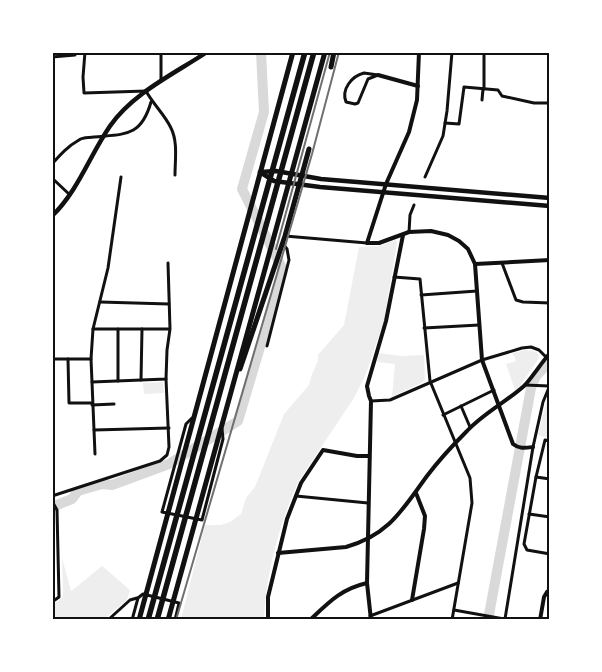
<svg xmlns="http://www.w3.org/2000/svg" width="602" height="672" viewBox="0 0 602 672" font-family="Bitter,serif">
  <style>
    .green { fill: #eee }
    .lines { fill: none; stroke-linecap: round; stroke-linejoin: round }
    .river { stroke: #d9d9d9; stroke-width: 10 }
    .minor { stroke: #111; stroke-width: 3 }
    .tertiary { stroke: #111; stroke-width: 4 }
    .secondary { stroke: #111; stroke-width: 4.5 }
    .primary { stroke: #111; stroke-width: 5 }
    .motorway { stroke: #111; stroke-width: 5.5 }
    .rail { stroke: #707070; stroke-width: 2 }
    .neatline { fill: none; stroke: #111; stroke-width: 2 }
  </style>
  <rect width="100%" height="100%" fill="#fff"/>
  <g class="green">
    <path d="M396 240 397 243 384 320 366 374 354 398 298 482C279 525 266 573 264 619H181L205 525H221L230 522 241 514 246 498 255 487 284 414 309 385 312 374 318 361V355L344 325 359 247 378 246Z"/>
    <polygon points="526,350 537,352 539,358 520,386 515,390 506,364 516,361 513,353"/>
    <polygon points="378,353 402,356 424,355 425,378 423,382 392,397 395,364 377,362"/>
    <polygon points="163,382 164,393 144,394 143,383"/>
    <polygon points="549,391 549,438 538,435"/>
    <polygon points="62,558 71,591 74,589 102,566 130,590 127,600 104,619 53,619 53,605 63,597"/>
  </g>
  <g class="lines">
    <g class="river">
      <polyline points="52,507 72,499 78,491 102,484 112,485 169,464 238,421 283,270 242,189 264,112 261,52"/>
      <polyline points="488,620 531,388 536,376 550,361"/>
    </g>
    <g class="minor">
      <path d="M85 52 83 77 84 93 146 91C153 104 165 115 171 128 178 142 175 160 175 175"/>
      <polyline points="161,52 161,81"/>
      <polyline points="484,52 484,89"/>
      <polyline points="52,57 75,55"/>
      <path d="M364 73 378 75 368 79 358 103 355 104 346 102C341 89 352 76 364 73Z"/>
      <polyline points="482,100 483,89"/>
      <polyline points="445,123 459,124 464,87 498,90 502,96 534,103 550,103"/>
      <path d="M52 164C60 155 68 146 79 140 83 137 89 138 94 137 125 134 141 137 151 102"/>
      <polyline points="425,177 443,136 447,111 452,52"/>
      <polyline points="52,178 70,195"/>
      <polyline points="409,232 410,215 414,205"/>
      <polyline points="285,236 367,243"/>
      <polyline points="168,263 170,329 167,350 166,379 92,382 91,359 93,329 170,329"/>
      <polyline points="502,263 516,300 523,302 550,303"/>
      <polyline points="394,277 420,279 430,381 470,478 472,503 452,620"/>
      <polyline points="421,295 477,291"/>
      <polyline points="100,302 169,304"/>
      <polyline points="424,328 479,325"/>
      <polyline points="93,329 108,268 121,177"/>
      <polyline points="118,329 118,381"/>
      <polyline points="267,346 289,260 287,249 283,244"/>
      <polyline points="52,359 91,359"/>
      <polyline points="68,359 69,403 92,403"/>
      <polyline points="141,380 142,329"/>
      <polyline points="92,382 95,454"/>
      <polyline points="525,385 549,386"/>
      <polyline points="371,401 390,400 482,360 522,348 531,347 539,350 546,357"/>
      <polyline points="92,405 114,404"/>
      <polyline points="461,406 470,427"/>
      <polyline points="443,415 494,390"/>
      <polyline points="192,418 186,424 162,512 202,520 223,439 222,429"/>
      <polyline points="94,430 169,428"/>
      <polyline points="550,441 545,440 536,477 524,544 527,550 550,554"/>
      <polyline points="536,477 550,479"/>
      <polyline points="52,496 160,461 167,455 169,447 166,379"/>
      <polyline points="296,496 368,503"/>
      <polyline points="52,501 57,510 59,597 52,602"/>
      <polyline points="529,514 550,517"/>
      <polyline points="454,610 510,620"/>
      <polyline points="370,616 458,583"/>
      <polyline points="505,619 533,447 543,402 550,385"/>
      <polyline points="108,620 130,600 137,598"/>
      <polyline points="132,620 138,598 143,594 179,603 175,620"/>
    </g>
    <g class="tertiary">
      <path d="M419 52 417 100 409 132 386 184 367 243H379L409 232 431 231 448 235 459 241 468 249 475 264 482 360 513 444C519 449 525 448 533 447"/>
      <polyline points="378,75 418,86"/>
      <polyline points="475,264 550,260"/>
      <path d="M278 553 346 547C389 535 402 510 427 476 439 460 453 445 467 431 484 413 506 402 524 386 531 379 542 362 550 353"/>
      <polyline points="412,600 424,529 425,516 416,493"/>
      <polyline points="268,620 268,597 287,519 301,483 323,450 357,456 369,456"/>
      <path d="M310 620C329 602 341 589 367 583"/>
      <polyline points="371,620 367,583 371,401 369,396 367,386 386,321 403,235"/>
      <polyline points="540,620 544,597 547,592 550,590"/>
    </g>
    <g class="secondary">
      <polyline points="260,172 274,181 320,187 550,206"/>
      <polyline points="261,172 276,171 321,179 550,198"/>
      <path d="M52 216C78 191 90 155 110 126 133 93 174 74 207 52"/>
    </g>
    <g class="primary">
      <polyline points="331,67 334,52"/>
      <polyline points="240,369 285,236 309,149"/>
      <polyline points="139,620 293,52"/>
      <polyline points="168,620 325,52"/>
    </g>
    <g class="motorway">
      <polyline points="148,620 305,52"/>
      <polyline points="157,620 314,52"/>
    </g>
    <g class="rail">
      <polyline points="276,249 330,52"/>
      <polyline points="176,620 312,154 339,52"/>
    </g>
  </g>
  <rect width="602" height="672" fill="none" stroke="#ffffff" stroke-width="108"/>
  <rect x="54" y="54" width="494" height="564" class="neatline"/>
</svg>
